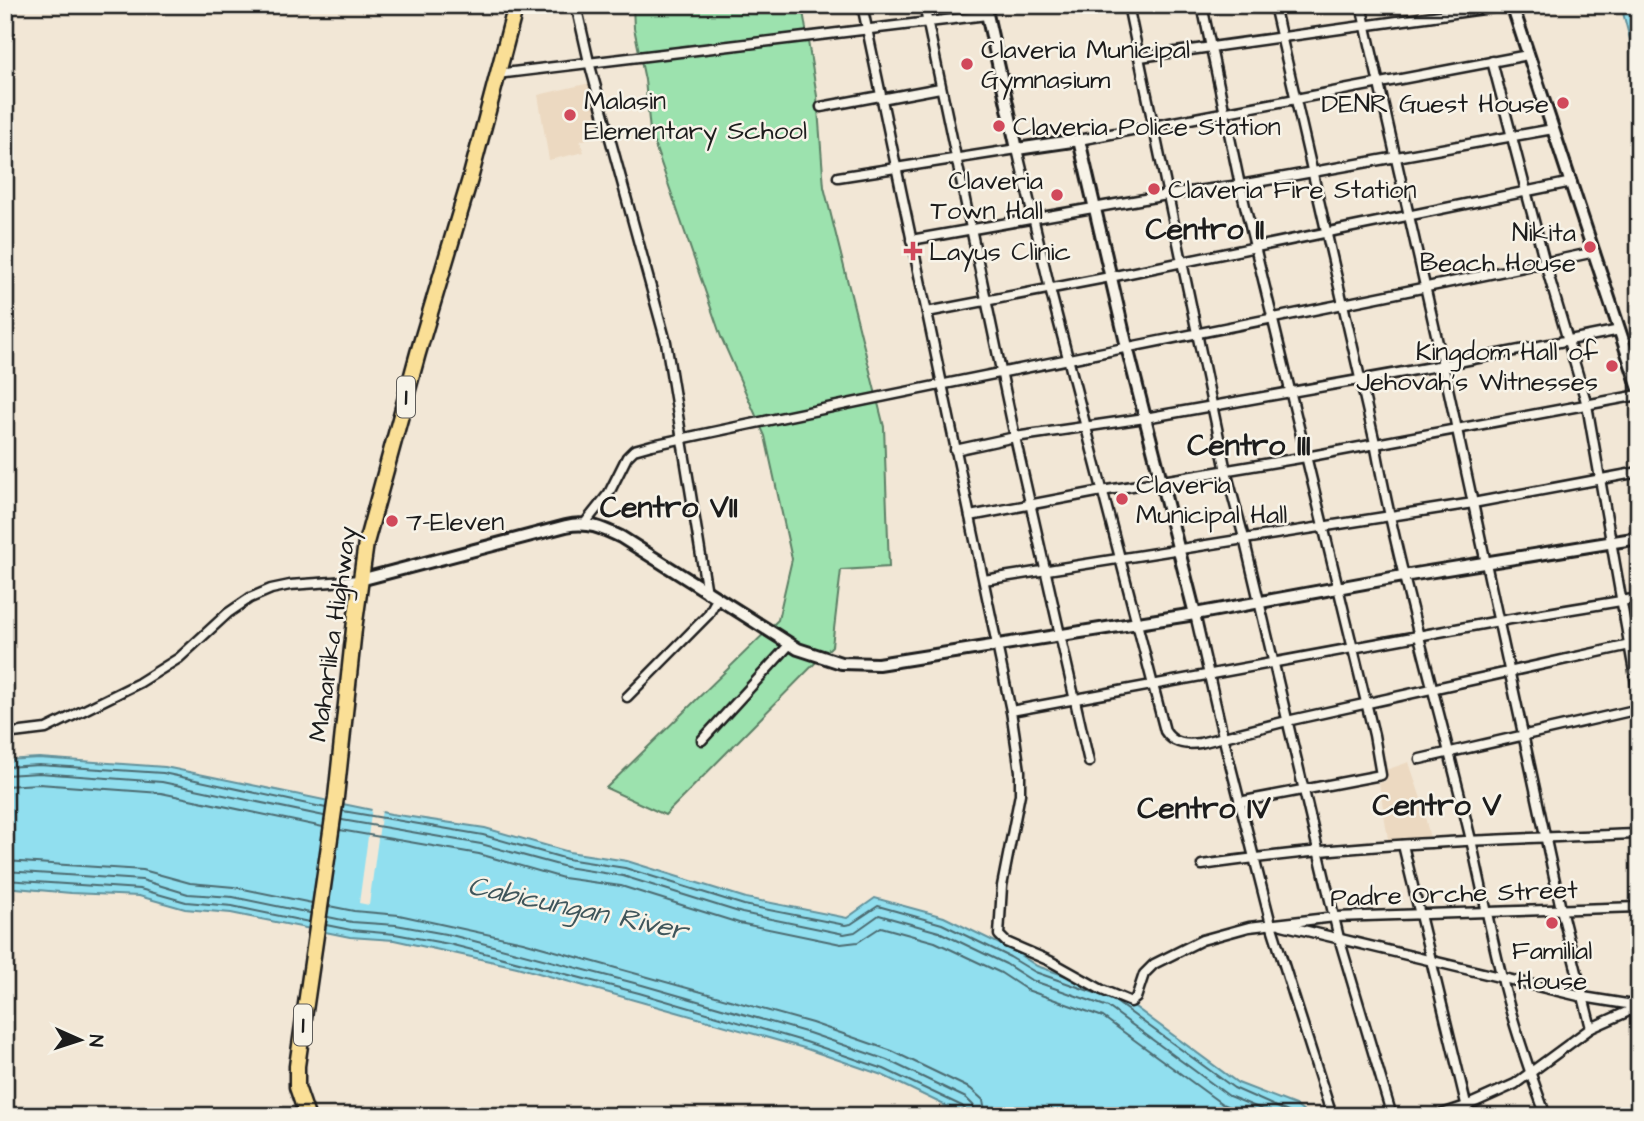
<svg xmlns="http://www.w3.org/2000/svg" width="1644" height="1121" viewBox="0 0 1644 1121" font-family="'Architects Daughter',sans-serif">
  <style>
    .built { fill: #ecd9c1 }
    .green { fill: #9ce2ae; stroke: #5c7f65; stroke-width: 2 }
    .water { fill: #91dfef; stroke: #62919b; stroke-width: 2 }
    .pier { fill: #f2e7d6 }
    .lines { fill: none; stroke-linecap: round; stroke-linejoin: round }
    .shore { stroke: #4b6a70; stroke-width: 2 }
    .street-casing { stroke: #1c1c1c; stroke-width: 13 }
    .secondary-casing { stroke: #1c1c1c; stroke-width: 16 }
    .highway-casing { stroke: #1c1c1c; stroke-width: 19 }
    .street { stroke: #f7f3e8; stroke-width: 8 }
    .secondary { stroke: #f7f3e8; stroke-width: 10 }
    .highway { stroke: #fadf96; stroke-width: 14 }
    .poi-dot { fill: #d1495b; stroke: #f7f3e8; stroke-width: 2.5 }
    .labels { text-anchor: middle; stroke-width: 5; stroke-linejoin: round; paint-order: stroke }
    .shield { fill: #f7f3e8; stroke: #5e5c59; stroke-width: 2 }
    .shield-label { font-size: 24px; font-weight: bold; fill: #1c1c1c }
    .poi-label { font-size: 26px; fill: #1c1c1c; stroke: #f7f3e8; text-anchor: start }
    .street-label { font-size: 26px; fill: #1c1c1c; stroke: #f7f3e8 }
    .water-label { font-size: 28px; font-style: italic; fill: #3f565b; stroke: #f7f3e8 }
    .quarter-label { font-size: 30px; font-weight: bold; fill: #1c1c1c; stroke: #f7f3e8 }
  </style>
  <rect width="100%" height="100%" fill="#f2e7d6"/>
  <filter id="ink" filterUnits="userSpaceOnUse"><feTurbulence type="fractalNoise" baseFrequency=".0143" numOctaves="2"/><feDisplacementMap in="SourceGraphic" scale="14" xChannelSelector="R" yChannelSelector="G"/><feConvolveMatrix kernelMatrix="1 2 1 2 8 2 1 2 1" color-interpolation-filters="sRGB"/></filter>
  <g filter="url(#ink)">
    <g class="built">
      <polygon points="590,83 605,134 580,141 584,152 549,160 538,95"/>
      <polygon points="1409,762 1422,802 1430,839 1389,845 1379,783 1386,781 1383,771"/>
    </g>
    <g class="green">
      <polygon points="633,5 802,5 817,96 824,187 884,427 889,567 841,570 832,646 665,815 606,788 778,620 792,559 765,436 721,337 650,131 645,80 634,28"/>
      <polygon points="937,5 980,5 980,9 940,18"/>
    </g>
    <g class="water">
      <polygon points="1621,5 1639,5 1639,74"/>
      <polygon points="39,758 165,767 391,814 485,828 569,852 627,861 746,898 847,918 875,898 944,917 1014,951 1037,966 1116,993 1238,1083 1295,1105 1309,1116 967,1116 882,1075 804,1048 517,967 394,940 350,937 231,913 185,909 139,896 71,893 5,887 5,760"/>
    </g>
    <polygon class="pier" points="372,807 382,809 369,905 359,903"/>
    <g class="lines">
      <g class="shore">
        <polyline points="5,767 39,765 163,773 326,808"/>
        <polyline points="5,775 39,773 162,782 324,816"/>
        <polyline points="5,786 39,784 161,793 323,827"/>
        <polyline points="343,811 483,835 567,859 625,868 744,905 845,925 851,924 878,906 942,924 1010,957 1035,972 1098,994"/>
        <polyline points="342,820 481,844 566,867 623,876 742,913 844,934 855,932 879,915 939,932 1006,964 1031,980 1108,1007 1229,1096 1278,1116"/>
        <polyline points="340,830 479,854 563,878 621,886 739,923 841,944 858,942 881,927 935,942 1001,973 1027,990 1103,1017 1222,1104 1250,1116"/>
        <polyline points="5,861 143,870 190,883 234,887 312,903"/>
        <polyline points="5,871 142,880 188,894 233,897 310,913"/>
        <polyline points="5,880 140,889 186,902 232,906 309,922"/>
        <polyline points="329,906 354,911 399,915 523,942 812,1023 892,1051 971,1089 983,1100 986,1116"/>
        <polyline points="328,917 352,922 396,925 451,935 642,985 809,1033 887,1060 966,1098 973,1105 976,1116"/>
        <polyline points="326,925 351,930 395,934 449,944 639,993 806,1042 884,1069 962,1106 966,1110 967,1116"/>
        <polyline points="1116,1002 1234,1088 1297,1116"/>
      </g>
      <g class="street-casing">
        <g id="street">
          <polyline points="576,5 589,62 666,342 707,593"/>
          <polyline points="862,5 1011,711"/>
          <polyline points="924,5 1015,437 1089,762"/>
          <polyline points="1128,5 1226,471 1244,538 1339,938 1392,1116"/>
          <polyline points="1202,5 1240,185 1374,735 1381,775 1239,802"/>
          <path d="M1274 5 1375 443C1400 577 1439 707 1471 840 1481 884 1490 930 1501 974 1512 1022 1529 1070 1546 1116"/>
          <polyline points="1361,5 1443,365 1561,909 1591,1028"/>
          <polyline points="1140,57 1512,5"/>
          <polyline points="1492,61 1545,263 1587,405 1639,700"/>
          <polyline points="497,74 987,15"/>
          <polyline points="881,99 940,88"/>
          <polyline points="821,107 880,96"/>
          <polyline points="1079,140 1528,55"/>
          <path d="M838 177 1017 149 1050 289 1165 731C1173 744 1186 745 1200 743L1287 721 1639 643"/>
          <polyline points="911,240 1167,195 1240,185 1553,129"/>
          <polyline points="927,312 1110,277 1572,182"/>
          <polyline points="955,450 1015,437 1145,418 1443,365 1620,330"/>
          <polyline points="970,516 1102,491 1306,457 1639,395"/>
          <path d="M585 523 609 493 627 457 634 450 652 445C966 377 1281 319 1595 252"/>
          <polyline points="984,580 1473,503 1639,472"/>
          <polyline points="1639,598 1499,621 1011,711 1020,771 1020,794 1002,886 999,935 1006,942 1050,961 1102,990 1131,1002 1136,998 1144,974 1154,964 1202,940 1249,927 1335,917 1639,907"/>
          <polyline points="1195,614 1223,736 1271,924 1332,1116"/>
          <polyline points="627,697 708,615 717,599"/>
          <polyline points="5,734 46,729 139,683 179,658 228,613 250,598 271,589 290,585 360,580"/>
          <polyline points="702,740 790,644"/>
          <polyline points="1420,759 1639,709"/>
          <polyline points="1403,845 1469,1116"/>
          <path d="M1202 865C1346 844 1493 839 1639 834"/>
          <polyline points="1282,925 1583,997 1639,1006"/>
          <polyline points="1436,1116 1466,1106 1515,1084 1591,1028 1638,1007"/>
        </g>
      </g>
      <g class="secondary-casing">
        <g id="secondary">
          <polyline points="985,5 1017,149 1079,140 1127,347 1195,614"/>
          <polyline points="1512,5 1639,389"/>
          <path d="M360 580 566 526C587 521 602 528 621 537L798 649 841 663 878 664 1195 614 1403 576 1639 538"/>
        </g>
      </g>
      <g class="highway-casing">
        <polyline id="highway" points="307,1116 297,1087 297,1066 336,797 354,629 366,543 418,353 470,179 516,5"/>
      </g>
      <use href="#street" class="street"/>
      <use href="#secondary" class="secondary"/>
      <use href="#highway" class="highway"/>
    </g>
  </g>
  <g class="poi-dot">
    <circle cx="967" cy="64" r="7"/>
    <circle cx="1563" cy="103" r="7"/>
    <circle cx="570" cy="115" r="7"/>
    <circle cx="999" cy="126" r="7"/>
    <circle cx="1154" cy="189" r="7"/>
    <circle cx="1057" cy="195" r="7"/>
    <circle cx="1590" cy="247" r="7"/>
    <path d="M909.5 240.5h7v7h7v7h-7v7h-7v-7h-7v-7h7z"/>
    <circle cx="1612" cy="366" r="7"/>
    <circle cx="1122" cy="499" r="7"/>
    <circle cx="392" cy="521" r="7"/>
    <circle cx="1552" cy="923" r="7"/>
  </g>
  <g class="labels">
    <g class="shield">
      <rect x="397" y="376.5" width="18" height="41" rx="5"/>
      <rect x="294" y="1004.5" width="18" height="41" rx="5"/>
    </g>
    <g class="shield-label">
      <text x="406" y="405">1</text>
      <text x="303" y="1033">1</text>
    </g>
    <g class="poi-label">
      <text x="981" y="58">Claveria Municipal<tspan x="981" dy="30">Gymnasium</tspan></text>
      <text x="584" y="109">Malasin<tspan x="584" dy="30">Elementary School</tspan></text>
      <text x="1549" y="112" text-anchor="end">DENR Guest House</text>
      <text x="1013" y="135">Claveria Police Station</text>
      <text x="1043" y="189" text-anchor="end">Claveria<tspan x="1043" dy="30">Town Hall</tspan></text>
      <text x="1168" y="198">Claveria Fire Station</text>
      <text x="1576" y="241" text-anchor="end">Nikita<tspan x="1576" dy="30">Beach House</tspan></text>
      <text x="929" y="260">Layus Clinic</text>
      <text x="1598" y="360" text-anchor="end">Kingdom Hall of<tspan x="1598" dy="30">Jehovah's Witnesses</tspan></text>
      <text x="1136" y="493">Claveria<tspan x="1136" dy="30">Municipal Hall</tspan></text>
      <text x="406" y="530">7-Eleven</text>
      <text x="1552" y="959" text-anchor="middle">Familial<tspan x="1552" dy="30">House</tspan></text>
    </g>
    <g class="street-label">
      <text transform="translate(332 634) rotate(-82)" y="9">Maharlika Highway</text>
      <text transform="translate(1454 893) rotate(-2)" y="9">Padre Orche Street</text>
    </g>
    <g class="water-label">
      <text transform="translate(578 907) rotate(12)" y="10">Cabicungan River</text>
    </g>
    <g class="quarter-label">
      <text x="1205" y="239">Centro II</text>
      <text x="1249" y="455">Centro III</text>
      <text x="669" y="517">Centro VII</text>
      <text x="1437" y="815">Centro V</text>
      <text x="1204" y="818">Centro IV</text>
    </g>
  </g>
  <rect width="1644" height="1121" fill="none" stroke="#f7f3e8" stroke-width="28"/>
  <rect x="14" y="14" width="1616" height="1093" fill="none" stroke="#1c1c1c" stroke-width="2.5" filter="url(#ink)"/>
  <g transform="translate(80 1040) rotate(93)" stroke="#f7f3e8" stroke-width="5" paint-order="stroke">
  <path d="M0-5L12 26L0 18L-12 26Z" fill="#1c1c1c"/>
  <text y="-10" font-size="19" font-weight="bold" text-anchor="middle" fill="#1c1c1c">N</text>
  </g>
</svg>
